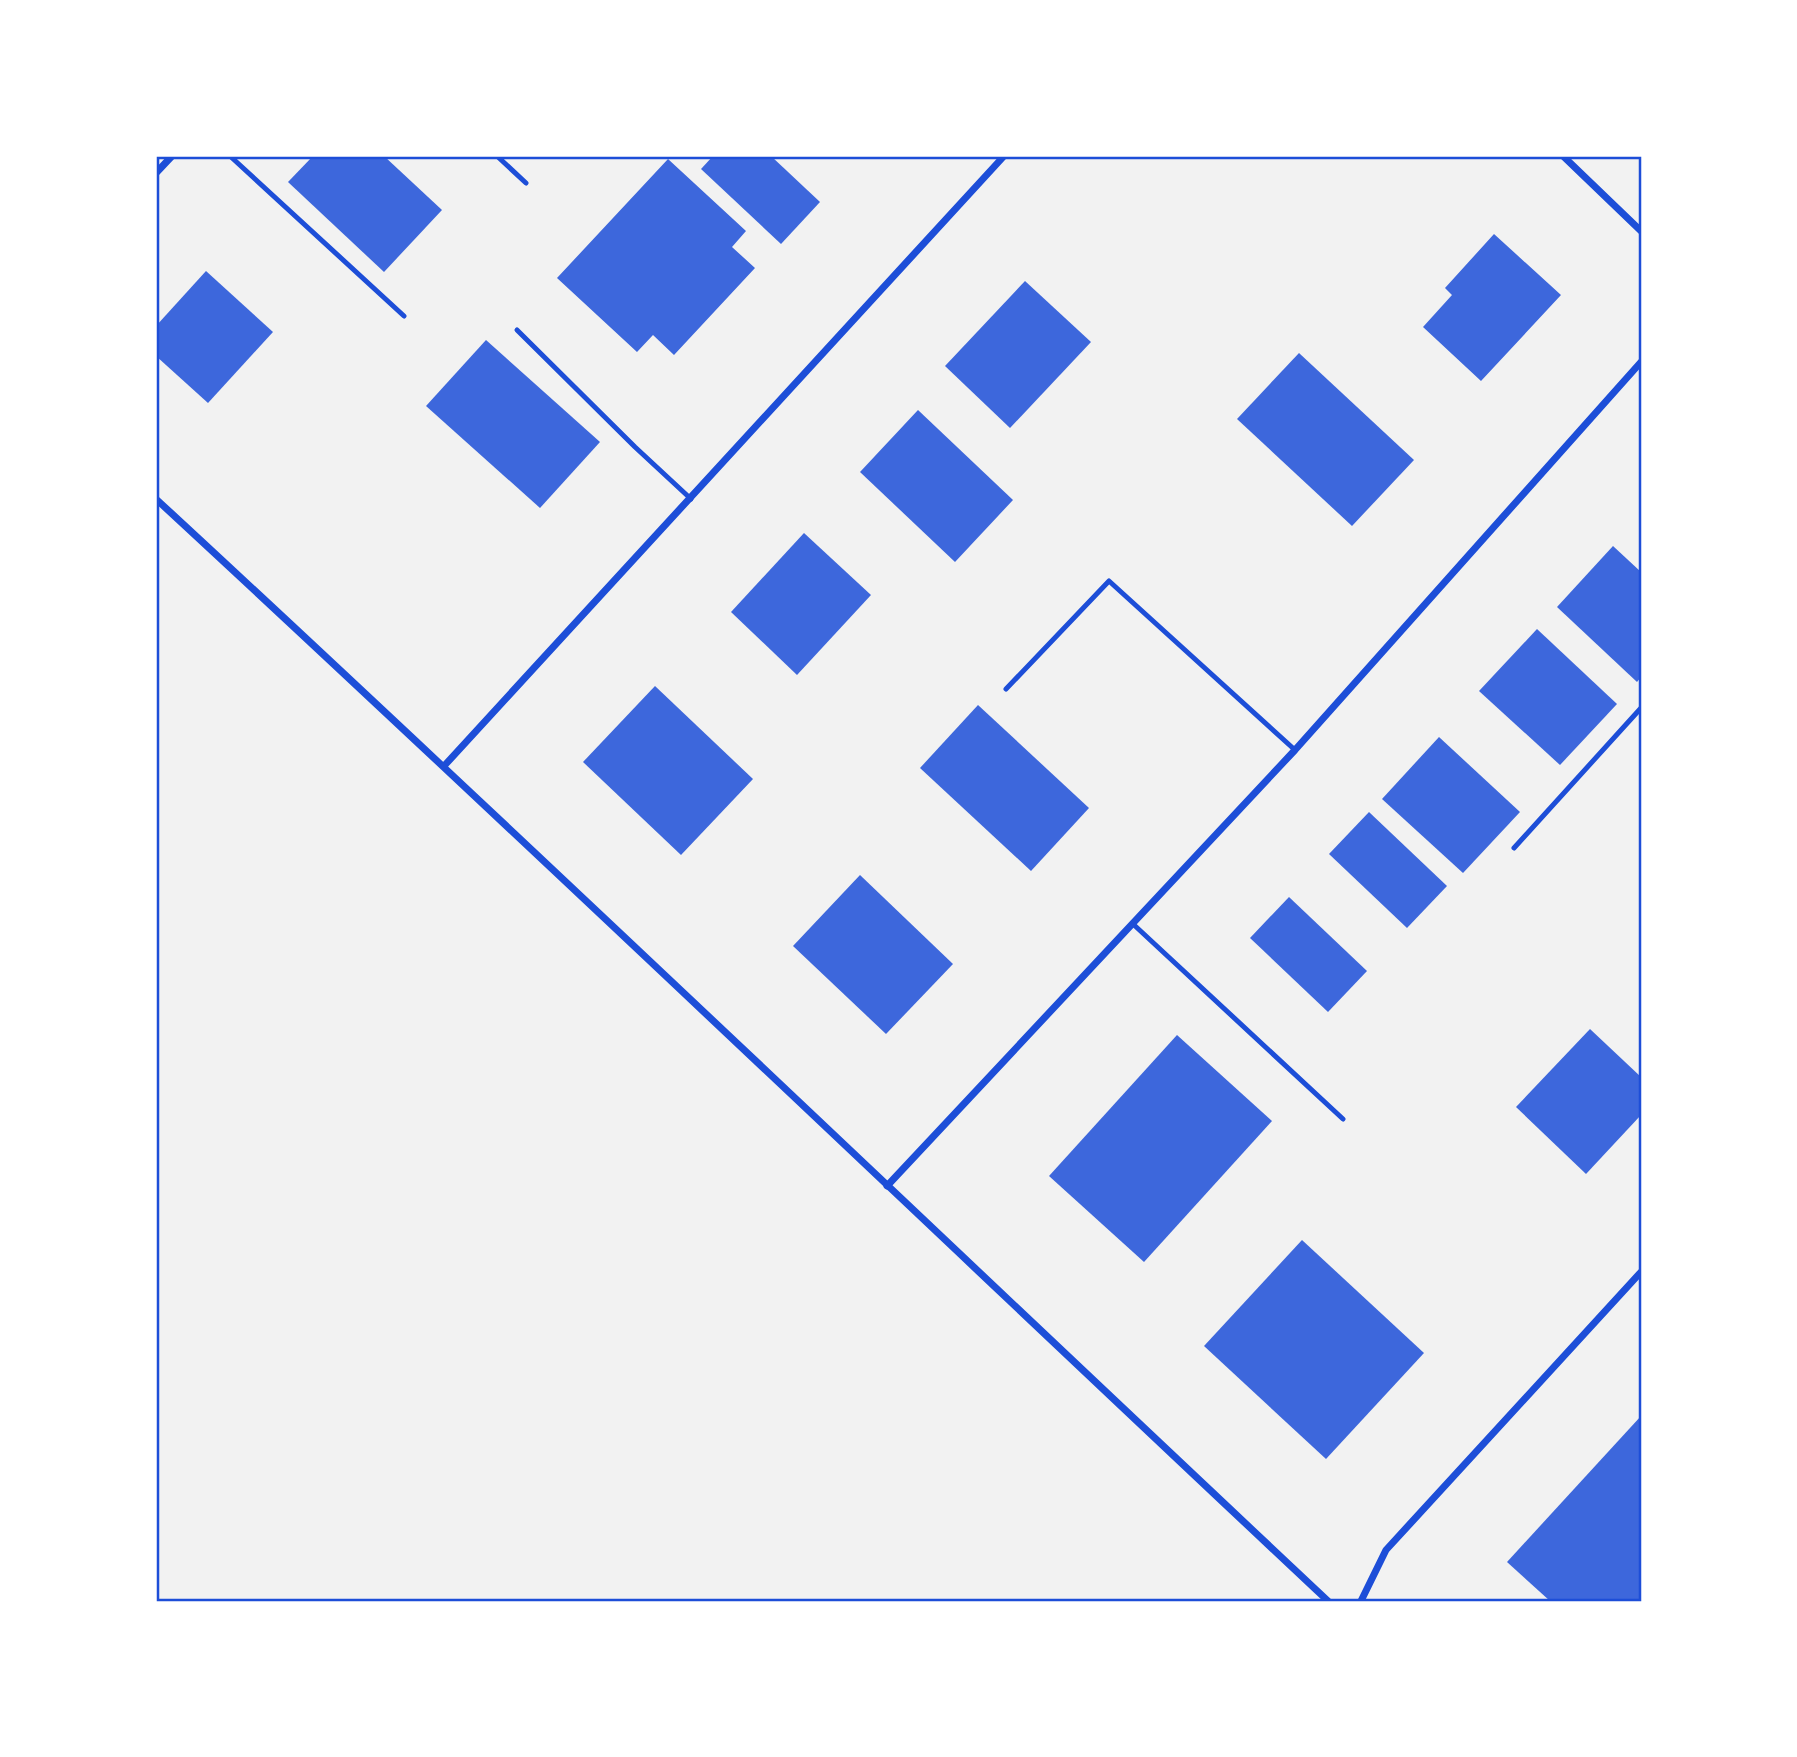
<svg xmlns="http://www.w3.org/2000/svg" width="1797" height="1757" viewBox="0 0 1797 1757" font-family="Ubuntu,sans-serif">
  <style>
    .building { fill: #3d67dc }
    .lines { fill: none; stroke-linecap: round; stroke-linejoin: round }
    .service { stroke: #1d4ed8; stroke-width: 5 }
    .minor { stroke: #1d4ed8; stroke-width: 7 }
    .neatline { fill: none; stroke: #1d4ed8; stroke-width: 2.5 }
  </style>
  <rect width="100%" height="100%" fill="#f2f2f2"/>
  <g class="building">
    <polygon points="313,156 384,156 442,210 384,272 288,182"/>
    <polygon points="713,156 771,156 820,202 781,244 701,169"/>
    <polygon points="668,159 746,231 732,247 755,268 674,355 653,335 637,352 557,278"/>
    <polygon points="1494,234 1561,295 1481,381 1423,327 1452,295 1445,288"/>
    <polygon points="206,271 273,332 208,403 156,356 156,326"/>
    <polygon points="1025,281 1091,342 1010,428 945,366"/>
    <polygon points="486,340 600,442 540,508 426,406"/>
    <polygon points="1299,353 1414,460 1352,526 1237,419"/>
    <polygon points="918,410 1013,500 955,562 860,472"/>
    <polygon points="804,533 871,595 797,675 731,612"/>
    <polygon points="1613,546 1641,572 1641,677 1637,682 1557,607"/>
    <polygon points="1537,629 1617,704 1560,765 1479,691"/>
    <polygon points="655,686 753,779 681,855 583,762"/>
    <polygon points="978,705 1089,808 1031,871 920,768"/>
    <polygon points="1439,737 1520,812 1463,873 1382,799"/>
    <polygon points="1369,812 1447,886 1407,928 1329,854"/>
    <polygon points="860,875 953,964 886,1034 793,946"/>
    <polygon points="1289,897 1367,971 1328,1012 1250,938"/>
    <polygon points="1590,1029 1641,1077 1641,1115 1586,1174 1516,1107"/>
    <polygon points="1177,1035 1272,1121 1144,1262 1049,1176"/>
    <polygon points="1302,1240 1424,1353 1326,1459 1204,1346"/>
    <polygon points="1641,1416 1641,1601 1550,1601 1507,1562"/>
  </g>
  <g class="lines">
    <g class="service">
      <polyline points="230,156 404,316"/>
      <polyline points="497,156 526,183"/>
      <polyline points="517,330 635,447 691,499"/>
      <polyline points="1006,689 1109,581 1295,750"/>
      <polyline points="1514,848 1641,708"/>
      <polyline points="1133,924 1343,1119"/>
    </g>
    <g class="minor">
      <polyline points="1563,156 1641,231"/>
      <polyline points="156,173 172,156"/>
      <path d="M156 499C550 863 937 1234 1328 1601"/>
      <polyline points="444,766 1004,156"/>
      <polyline points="887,1186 1295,750 1641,362"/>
      <polyline points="1361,1601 1386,1550 1641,1272"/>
    </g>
  </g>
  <rect width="1797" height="1757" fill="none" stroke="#ffffff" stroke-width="315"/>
  <rect x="158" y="158" width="1482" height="1442" class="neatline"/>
</svg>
